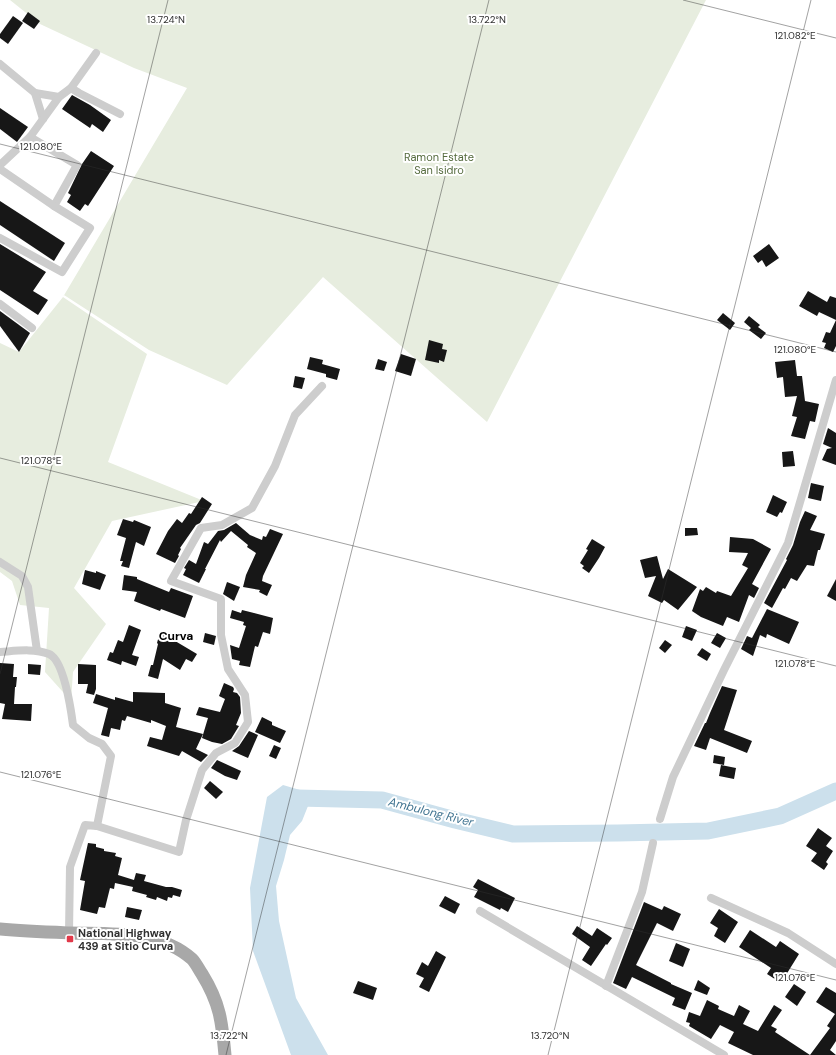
<svg xmlns="http://www.w3.org/2000/svg" width="836" height="1055" viewBox="0 0 836 1055" font-family="'DM Sans',sans-serif">
  <style>
    .green { fill: #e7eddf }
    .water { fill: #cce0ec }
    .lines { fill: none; stroke-linecap: round; stroke-linejoin: round }
    .river { stroke: #cce0ec; stroke-width: 17 }
    .building { fill: #171717 }
    .street { stroke: #cdcdcd; stroke-width: 8 }
    .primary { stroke: #a8a8a8; stroke-width: 13 }
    .ticks { fill: none; stroke: #303030; stroke-width: 1; stroke-opacity: 0.45 }
    .poi-dot { fill: #e1394a; stroke: #fff; stroke-width: 1.5 }
    .labels { text-anchor: middle; stroke-width: 4; stroke-linejoin: round; paint-order: stroke }
    .park-label { font-size: 11px; fill: #556b3e; stroke: #fff }
    .poi-label { font-size: 11px; font-weight: bold; fill: #303030; stroke: #fff; text-anchor: start }
    .neighbourhood-label { font-size: 12px; font-weight: bold; fill: #000; stroke: #fff }
    .water-label { font-size: 12px; font-style: italic; fill: #407491; stroke: #fff }
    .ticks-label { font-size: 10px; text-anchor: middle; fill: #303030; stroke: #fff; stroke-width: 4; stroke-linejoin: round; paint-order: stroke }
  </style>
  <rect width="100%" height="100%" fill="#fff"/>
  <polygon class="green" points="10,0 706,0 487,422 323,277 227,385 149,350 64,295 63,297 147,354 108,462 204,501 112,521 74,588 106,624 73,672 71,701 45,672 49,608 20,605 12,581 0,572 0,343 19,352 63,297 187,88 134,68 40,24"/>
  <polygon class="water" points="283,785 317,795 319,799 308,806 302,821 290,835 284,860 276,886 279,921 296,998 328,1055 291,1055 253,951 250,888 267,797"/>
  <g class="lines">
    <polyline class="river" points="297,798 382,800 455,820 513,834 618,833 708,831 780,816 836,791"/>
  </g>
  <g class="building">
    <polygon points="28,12 40,21 34,29 22,21"/>
    <polygon points="13,16 23,23 8,44 0,38 0,34"/>
    <polygon points="72,95 90,105 111,120 103,132 92,124 90,128 62,109"/>
    <polygon points="0,108 28,127 17,142 0,129"/>
    <polygon points="91,151 114,166 88,206 85,204 80,211 67,202 71,195 68,193 82,164"/>
    <polygon points="0,201 65,243 54,261 0,225"/>
    <polygon points="0,244 46,272 33,291 48,300 38,315 0,290"/>
    <polygon points="769,244 779,258 766,267 762,260 758,263 753,256"/>
    <polygon points="808,291 827,302 830,296 836,298 836,346 833,352 824,348 826,343 822,342 826,332 830,333 836,320 819,312 817,316 799,306"/>
    <polygon points="0,311 30,333 19,352 0,326"/>
    <polygon points="723,313 735,323 730,330 717,320"/>
    <polygon points="749,316 760,325 758,327 766,333 761,339 749,330 751,328 744,322"/>
    <polygon points="429,340 443,344 442,349 447,350 444,362 439,360 439,363 425,360"/>
    <polygon points="401,354 416,359 411,376 395,371"/>
    <polygon points="310,357 323,360 322,364 340,369 337,380 326,377 326,374 307,369"/>
    <polygon points="378,359 387,362 384,371 375,369"/>
    <polygon points="795,360 797,376 802,376 805,401 819,404 815,422 810,421 805,439 791,436 797,417 792,416 797,396 785,397 783,377 777,378 775,362"/>
    <polygon points="295,376 305,378 302,389 293,387"/>
    <polygon points="828,428 836,433 836,465 822,460 827,449 832,448 823,444"/>
    <polygon points="793,451 795,466 783,467 782,452"/>
    <polygon points="811,483 824,486 821,501 808,498"/>
    <polygon points="773,495 787,502 782,513 780,512 777,517 766,512"/>
    <polygon points="202,497 212,504 200,523 196,525 180,548 181,549 178,555 179,556 175,563 156,554 168,531 177,519 182,523 189,513 191,514"/>
    <polygon points="805,511 817,516 810,530 825,534 820,550 818,550 814,566 807,565 797,581 791,578 785,589 783,588 772,608 764,603 787,560 786,559 793,545 800,522"/>
    <polygon points="123,519 133,522 134,520 151,527 144,546 136,542 129,568 121,566 123,561 120,561 126,538 117,535"/>
    <polygon points="236,523 250,535 262,540 263,536 266,537 270,529 283,534 263,576 262,581 272,585 267,596 259,592 260,590 243,587 246,575 256,553 247,547 248,545 231,531 221,542 220,540 205,569 206,569 199,583 183,575 186,569 184,568 189,560 196,564 204,542 208,544 218,531 224,530"/>
    <polygon points="685,528 697,528 698,535 685,536"/>
    <polygon points="730,537 753,539 771,549 752,584 759,588 754,598 749,595 739,622 727,617 723,626 701,617 692,611 700,589 703,591 706,587 716,593 717,591 731,596 748,568 742,565 748,553 729,552"/>
    <polygon points="592,539 605,547 599,558 589,573 582,568 584,566 580,563 588,550 586,549"/>
    <polygon points="657,556 663,579 668,569 697,587 678,610 664,600 662,603 648,596 656,576 645,578 640,560"/>
    <polygon points="85,570 96,573 96,571 106,575 100,590 82,584"/>
    <polygon points="124,575 137,577 137,579 169,592 171,588 193,596 185,618 161,609 160,611 134,601 137,592 122,590"/>
    <polygon points="836,579 836,601 827,596"/>
    <polygon points="227,582 240,587 234,601 223,594"/>
    <polygon points="767,609 799,622 789,644 767,634 766,638 760,635 753,656 741,649 747,636 752,638"/>
    <polygon points="232,610 241,613 242,610 273,618 270,634 263,632 258,647 255,646 250,667 239,665 240,661 232,659 230,645 239,648 246,626 243,625 244,622 230,618"/>
    <polygon points="129,625 141,630 132,655 139,657 136,666 122,661 121,665 107,660 110,652 113,653 118,640 123,642"/>
    <polygon points="686,626 697,630 692,641 682,637"/>
    <polygon points="160,632 197,654 192,662 186,659 180,670 163,659 158,679 148,676 151,665 153,665 158,644 157,643"/>
    <polygon points="205,633 216,636 214,645 203,642"/>
    <polygon points="717,633 726,638 720,648 711,643"/>
    <polygon points="665,640 672,645 665,653 659,648"/>
    <polygon points="702,648 711,654 707,661 697,655"/>
    <polygon points="0,663 14,664 13,677 17,677 16,687 15,687 14,704 32,704 31,721 2,719 5,704 0,703"/>
    <polygon points="28,664 41,665 40,675 28,674"/>
    <polygon points="78,664 96,665 96,689 94,695 86,693 88,684 78,684"/>
    <polygon points="224,683 233,687 234,689 233,692 237,693 240,697 241,713 236,725 239,726 231,739 222,744 212,742 202,738 208,718 196,715 199,707 220,712 225,699 219,696"/>
    <polygon points="722,686 737,690 724,730 752,741 747,753 710,738 706,750 694,746 705,723 706,723 710,713"/>
    <polygon points="133,692 165,693 165,703 181,708 176,727 203,734 196,749 208,755 201,762 182,751 179,756 147,746 150,737 162,740 166,726 151,720 151,723 127,716 125,721 122,720 120,730 111,728 109,737 101,735 108,708 93,703 96,694 115,700 115,697 133,702"/>
    <polygon points="262,717 272,722 272,725 286,731 280,743 255,732"/>
    <polygon points="249,731 258,735 248,758 232,751 239,746"/>
    <polygon points="274,745 281,748 276,759 269,756"/>
    <polygon points="714,755 725,757 724,765 713,763"/>
    <polygon points="217,760 241,771 237,780 225,776 211,768"/>
    <polygon points="721,765 736,768 734,779 719,776"/>
    <polygon points="210,781 223,792 216,799 204,788"/>
    <polygon points="818,828 832,838 826,846 833,851 826,862 828,864 824,870 811,861 817,853 806,846"/>
    <polygon points="88,843 96,844 96,847 104,849 104,851 116,853 115,856 122,858 118,875 134,880 136,873 146,875 144,881 166,887 172,887 182,890 180,897 173,895 172,898 168,897 167,901 157,897 156,900 146,897 147,895 132,891 133,887 115,883 114,889 110,888 105,908 99,907 97,914 80,910 85,881 80,880"/>
    <polygon points="478,879 515,898 508,912 501,908 500,910 474,897 478,890 473,887"/>
    <polygon points="445,896 460,904 455,914 439,906"/>
    <polygon points="644,902 662,910 664,906 681,914 673,931 657,923 636,965 671,983 671,984 692,993 685,1010 672,1005 675,998 632,977 626,989 613,983"/>
    <polygon points="127,907 142,910 139,920 125,917"/>
    <polygon points="719,909 738,922 725,943 714,936 718,928 710,923"/>
    <polygon points="577,926 592,936 597,928 612,938 607,945 606,944 591,966 582,960 590,947 572,934"/>
    <polygon points="750,930 776,947 780,941 799,954 781,983 767,974 771,968 739,947"/>
    <polygon points="676,943 690,949 683,967 669,961"/>
    <polygon points="436,951 446,957 429,992 419,987 424,978 416,974 422,962 428,966"/>
    <polygon points="698,980 710,988 707,995 694,990"/>
    <polygon points="358,981 377,988 373,1000 353,993"/>
    <polygon points="794,984 806,992 797,1006 785,997"/>
    <polygon points="826,987 836,993 836,1041 830,1050 836,1055 753,1055 728,1043 734,1032 720,1025 711,1039 689,1026 690,1023 686,1022 689,1012 700,1016 707,1000 719,1006 718,1009 734,1016 739,1005 750,1011 743,1024 758,1031 774,1005 782,1010 771,1026 777,1029 775,1032 810,1055 830,1028 827,1026 835,1014 816,1002"/>
  </g>
  <g class="lines">
    <g class="street">
      <polyline points="0,64 35,93 59,97 71,88 79,93 120,114"/>
      <polyline points="71,88 96,53"/>
      <polyline points="35,93 43,119"/>
      <polyline points="30,137 77,165 54,206"/>
      <polyline points="0,165 30,137 59,97"/>
      <polyline points="0,169 54,206 90,228 62,272 0,238"/>
      <polyline points="0,304 32,328"/>
      <polyline points="0,562 22,576 28,587 37,651"/>
      <path d="M0 652C15 651 34 648 49 654 64 660 71 710 73 725L89 738 102 744 111 756 97 826"/>
      <polyline points="660,819 673,777 724,670 788,543 836,380"/>
      <polyline points="711,898 788,933 836,964"/>
      <polyline points="480,911 724,1055"/>
      <polyline points="69,933 70,867 85,825 97,826 179,852 186,820 202,770 216,753 235,743 248,722 245,695 228,669 221,635 221,599 171,581 201,528 222,525 252,508 275,466 295,415 322,386"/>
      <polyline points="606,986 642,892 653,843"/>
    </g>
    <path class="primary" d="M0 929C23 931 47 932 70 933 110 934 160 930 192 959 196 963 199 970 202 974 220 1003 222 1022 225 1055"/>
  </g>
  <path class="ticks" d="M683 0 836 38M0 144 836 352M0 458 836 666M0 674 168 0M0 772 836 980M226 1055 489 0M548 1055 811 0"/>
  <rect class="poi-dot" x="66" y="935" width="8" height="8" rx="2"/>
  <g class="labels">
    <g class="park-label">
      <text x="439" y="161">Ramon Estate<tspan x="439" dy="13">San Isidro</tspan></text>
    </g>
    <g class="poi-label">
      <text x="78" y="937">National Highway<tspan x="78" dy="13">439 at Sitio Curva</tspan></text>
    </g>
    <g class="neighbourhood-label">
      <text x="176" y="640">Curva</text>
    </g>
    <g class="water-label">
      <text transform="translate(431 812) rotate(14)" y="4">Ambulong River</text>
    </g>
  </g>
  <g class="ticks-label">
    <text x="166" y="23">13.724°N</text>
    <text x="487" y="23">13.722°N</text>
    <text x="795" y="39">121.082°E</text>
    <text x="41" y="150">121.080°E</text>
    <text x="795" y="353">121.080°E</text>
    <text x="41" y="464">121.078°E</text>
    <text x="795" y="667">121.078°E</text>
    <text x="41" y="778">121.076°E</text>
    <text x="795" y="981">121.076°E</text>
    <text x="229" y="1039">13.722°N</text>
    <text x="550" y="1039">13.720°N</text>
  </g>
</svg>
